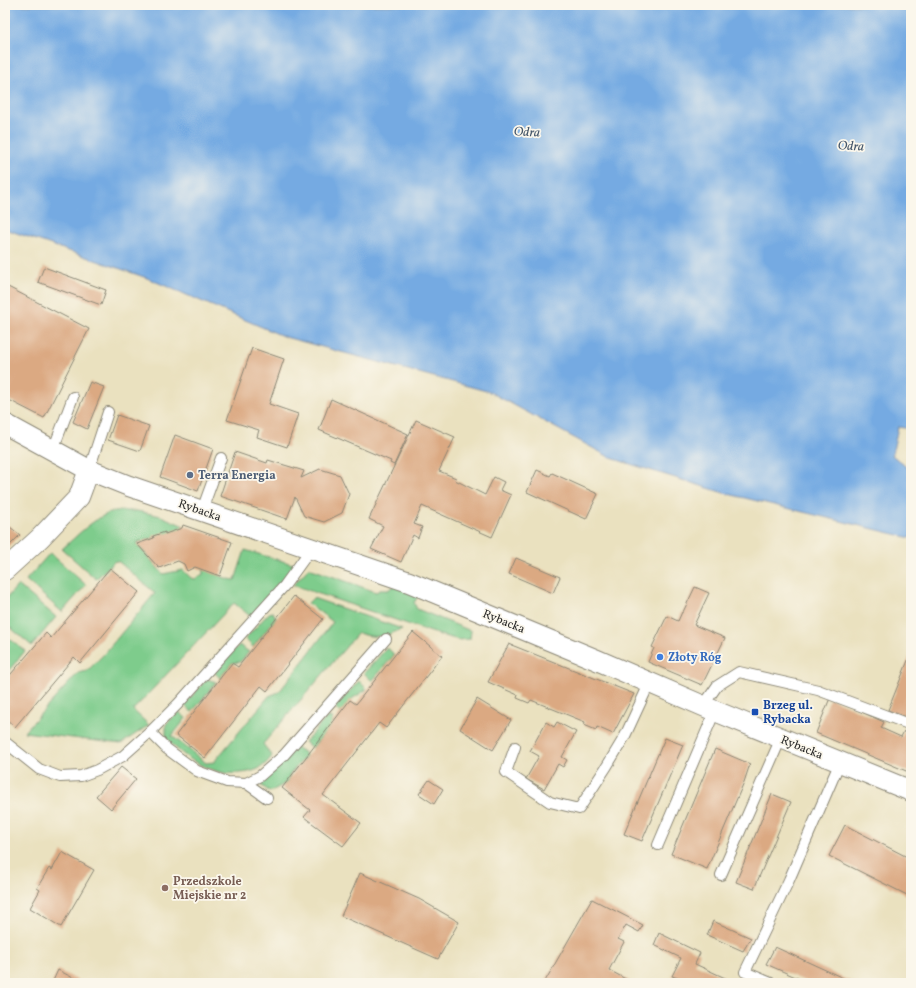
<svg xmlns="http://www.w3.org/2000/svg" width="916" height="988" viewBox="0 0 916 988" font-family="Vollkorn,serif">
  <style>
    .green { fill: #7ecc8c; stroke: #547c5c }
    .water { fill: #74aae2; stroke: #506a86 }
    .building { fill: #dba982 }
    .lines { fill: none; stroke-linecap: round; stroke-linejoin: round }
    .lane-casing { stroke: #8a8675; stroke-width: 12 }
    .street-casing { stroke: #8a8675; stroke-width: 22 }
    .lane { stroke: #fff; stroke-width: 10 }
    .street { stroke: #fff; stroke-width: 20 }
    .service-dot { fill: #5c6f8a; stroke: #fbf7ec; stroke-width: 1.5 }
    .shop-dot { fill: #3f7fe0; stroke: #fbf7ec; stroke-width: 1.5 }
    .transit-dot { fill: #1a4fb4; stroke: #fbf7ec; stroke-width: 1.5 }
    .education-dot { fill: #8d6e63; stroke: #fbf7ec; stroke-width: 1.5 }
    .labels { text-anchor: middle; stroke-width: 3.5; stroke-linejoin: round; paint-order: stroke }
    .service-label { font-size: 12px; font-weight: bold; fill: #4e5e75; stroke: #fbf7ec; text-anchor: start }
    .street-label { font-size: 12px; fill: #2b2b2b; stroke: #fbf7ec }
    .shop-label { font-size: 12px; font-weight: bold; fill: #366cbe; stroke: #fbf7ec; text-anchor: start }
    .transit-label { font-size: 12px; font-weight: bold; fill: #164399; stroke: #fbf7ec; text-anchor: start }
    .education-label { font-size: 12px; font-weight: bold; fill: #785e54; stroke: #fbf7ec; text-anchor: start }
    .water-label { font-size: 13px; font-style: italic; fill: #45576b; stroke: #fbf7ec }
  </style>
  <rect width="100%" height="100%" fill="#fbf7ec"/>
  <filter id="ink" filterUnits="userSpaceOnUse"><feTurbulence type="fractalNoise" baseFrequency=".025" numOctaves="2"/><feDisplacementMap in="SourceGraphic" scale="8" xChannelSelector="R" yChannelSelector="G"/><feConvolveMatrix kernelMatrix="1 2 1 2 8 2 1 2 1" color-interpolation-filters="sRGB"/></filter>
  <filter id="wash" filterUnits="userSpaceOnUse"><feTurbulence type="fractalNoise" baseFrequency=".012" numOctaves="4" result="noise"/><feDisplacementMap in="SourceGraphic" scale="16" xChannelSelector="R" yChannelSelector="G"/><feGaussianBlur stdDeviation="0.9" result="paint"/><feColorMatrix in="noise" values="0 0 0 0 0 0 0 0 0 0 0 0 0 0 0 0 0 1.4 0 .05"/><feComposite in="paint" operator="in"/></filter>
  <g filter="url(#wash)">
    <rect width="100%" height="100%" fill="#eae1bf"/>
    <g class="green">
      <path d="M115 511H137L161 516 184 526 186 528 136 543 163 574 183 570 191 578 195 579 203 574V569L228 579 235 580 245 550 296 565 250 616 234 603 133 710 149 725 121 744 24 732 78 673 87 671 104 654 155 593 119 562 115 561 96 579 62 549C78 535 94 517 115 511Z"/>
      <polygon points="50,553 86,585 62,612 26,580"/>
      <polygon points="309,568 376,592 380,590 388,590 395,585 419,594 414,603 417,609 471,631 470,639 459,640 440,635 293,585"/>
      <polygon points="18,585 56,617 32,646 5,623 5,600"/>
      <path d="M313 598 402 629C383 637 378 639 358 633L263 744 272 756C264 768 255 772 240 773 235 773 229 774 225 773 202 769 181 755 166 738V724L179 712 186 718 172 736 206 763 214 762 269 696 279 692 333 622 308 603Z"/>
      <polygon points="273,612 276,618 253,647 245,639 269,613"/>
      <polygon points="5,635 25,651 5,675"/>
      <polygon points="239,645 249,652 240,662 232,663 220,678 214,672"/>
      <polygon points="387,648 392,652 394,655 372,681 364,673"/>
      <polygon points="207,679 216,682 192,712 184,705"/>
      <polygon points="359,681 366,688 366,690 353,698 340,713 335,707"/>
      <polygon points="327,717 332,718 332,725 312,748 305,742"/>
      <polygon points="296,747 305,753 306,756 291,773 286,783 270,792 257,782"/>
    </g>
    <polygon class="water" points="5,5 911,5 911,429 898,427 892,455 911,471 911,538 724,493 611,458 490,392 285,337 147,278 5,229"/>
    <g id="blocks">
      <g class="building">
        <polygon points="44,267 106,290 101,305 38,282"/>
        <polygon points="8,287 89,329 44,418 5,398 5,295"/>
        <polygon points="252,348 284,359 269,404 298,414 287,447 257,437 259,430 227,420"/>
        <polygon points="90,382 104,387 87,429 73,422"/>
        <polygon points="331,399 408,434 394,465 390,463 391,461 319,430"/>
        <polygon points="117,415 149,426 140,451 108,440"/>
        <polygon points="416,420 455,437 439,471 456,478 455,480 485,495 494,477 504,482 500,490 511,495 492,537 422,506 414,524 422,527 418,538 413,535 401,562 371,549 383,526 369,519"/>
        <polygon points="175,435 213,449 198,491 160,477"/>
        <polygon points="235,452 267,463 268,460 304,471 301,478 320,469 340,475 349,494 342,513 324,522 304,516 295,497 287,519 220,496"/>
        <polygon points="537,470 550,476 552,473 598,494 586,519 527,492"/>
        <polygon points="5,523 20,535 5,550"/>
        <polygon points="183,525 232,542 220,576 195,567 187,571 184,564 178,561 159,568 137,544 154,538 153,536 165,532 165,534 182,528"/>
        <polygon points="516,558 560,577 553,593 509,574"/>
        <polygon points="110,568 139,592 80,663 74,657 15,727 5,718 5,681 46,633 51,638"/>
        <polygon points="695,587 709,593 694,625 725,638 702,685 648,662 654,648 652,647 667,616 678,621 682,612 683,612"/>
        <polygon points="294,596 323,619 267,691 261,686 205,758 176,735 232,663 238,667"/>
        <polygon points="413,632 442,656 386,728 379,723 323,795 361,823 343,846 304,817 310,810 282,788 350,700 356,704"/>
        <polygon points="509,644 634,694 613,734 597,727 596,730 584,725 585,722 531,700 529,703 517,698 518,695 488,682"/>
        <polygon points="911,653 911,709 908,718 888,710"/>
        <polygon points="830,698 884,722 881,728 901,737 904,731 911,734 911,773 816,733"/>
        <polygon points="477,699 511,720 493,750 460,729"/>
        <polygon points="546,722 554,727 557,722 576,732 562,757 567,760 563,767 558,764 544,789 526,779 539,756 530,751"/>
        <polygon points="665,738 683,745 642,841 624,834"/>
        <polygon points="715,749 750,764 744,782 707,869 671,854"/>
        <polygon points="121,767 136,779 111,809 96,796"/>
        <polygon points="429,780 443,789 434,804 419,794"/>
        <polygon points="772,794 791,802 754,889 736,882"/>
        <polygon points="845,825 911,859 911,897 829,856"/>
        <polygon points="62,852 94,870 61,927 30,908 40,890 37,888 49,868 52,870"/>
        <polygon points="360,873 419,899 459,922 438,959 341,916"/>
        <polygon points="592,899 643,925 639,932 626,925 618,939 624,942 609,970 633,983 544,983"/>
        <polygon points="713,921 751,938 743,951 707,935"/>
        <polygon points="659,933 700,953 695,964 736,983 685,983 686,981 672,976 681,958 654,945"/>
        <polygon points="775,947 854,983 809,983 766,964"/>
        <polygon points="58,970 83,983 52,983"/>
      </g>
    </g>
  </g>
  <g filter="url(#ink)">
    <use href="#blocks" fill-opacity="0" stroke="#8a8675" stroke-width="1"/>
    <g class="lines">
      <g class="lane-casing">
        <g id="lane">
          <polyline points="53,450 73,397"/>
          <polyline points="89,470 108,412"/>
          <polyline points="202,510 221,458"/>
          <polyline points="703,706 717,686 739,672 818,690 911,725"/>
          <polyline points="150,732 167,749 197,771 227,782 246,783 260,776 284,755 386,639"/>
          <polyline points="5,742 39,769 60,777 81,776 97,770 123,756 150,732 178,704 285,585 311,549"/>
          <polyline points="515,747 506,772 550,802 579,809 607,766 625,736 650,682"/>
          <polyline points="246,783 267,798"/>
          <polyline points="658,845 715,711"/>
          <polyline points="721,875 781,738"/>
          <polyline points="771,983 745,972 789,880 840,762"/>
        </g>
      </g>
      <g class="street-casing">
        <g id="street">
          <polyline points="5,424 89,470 129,486 409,582 597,660 715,711 911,791"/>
          <polyline points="5,570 40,538 79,497 89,470"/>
        </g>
      </g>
      <use href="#lane" class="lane"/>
      <use href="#street" class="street"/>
    </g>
  </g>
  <circle class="service-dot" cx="190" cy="475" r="4"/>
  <circle class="shop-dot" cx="660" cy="657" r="4"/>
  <rect class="transit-dot" x="751" y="708" width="8" height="8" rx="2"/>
  <circle class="education-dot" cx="165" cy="888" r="4"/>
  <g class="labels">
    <g class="service-label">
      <text x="198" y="479">Terra Energia</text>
    </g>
    <g class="street-label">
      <text transform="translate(200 510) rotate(19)" y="4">Rybacka</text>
      <text transform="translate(504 621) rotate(22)" y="4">Rybacka</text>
      <text transform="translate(802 747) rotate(22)" y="4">Rybacka</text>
    </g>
    <g class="shop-label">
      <text x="668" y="661">Złoty Róg</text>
    </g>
    <g class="transit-label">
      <text x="763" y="709">Brzeg ul.<tspan x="763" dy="14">Rybacka</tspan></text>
    </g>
    <g class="education-label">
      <text x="173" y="885">Przedszkole<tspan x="173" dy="14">Miejskie nr 2</tspan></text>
    </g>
    <g class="water-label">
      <text transform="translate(527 131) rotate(3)" y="5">Odra</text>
      <text transform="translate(851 145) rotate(3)" y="5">Odra</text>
    </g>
  </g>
  <rect width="916" height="988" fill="none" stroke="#fbf7ec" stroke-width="20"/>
</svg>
